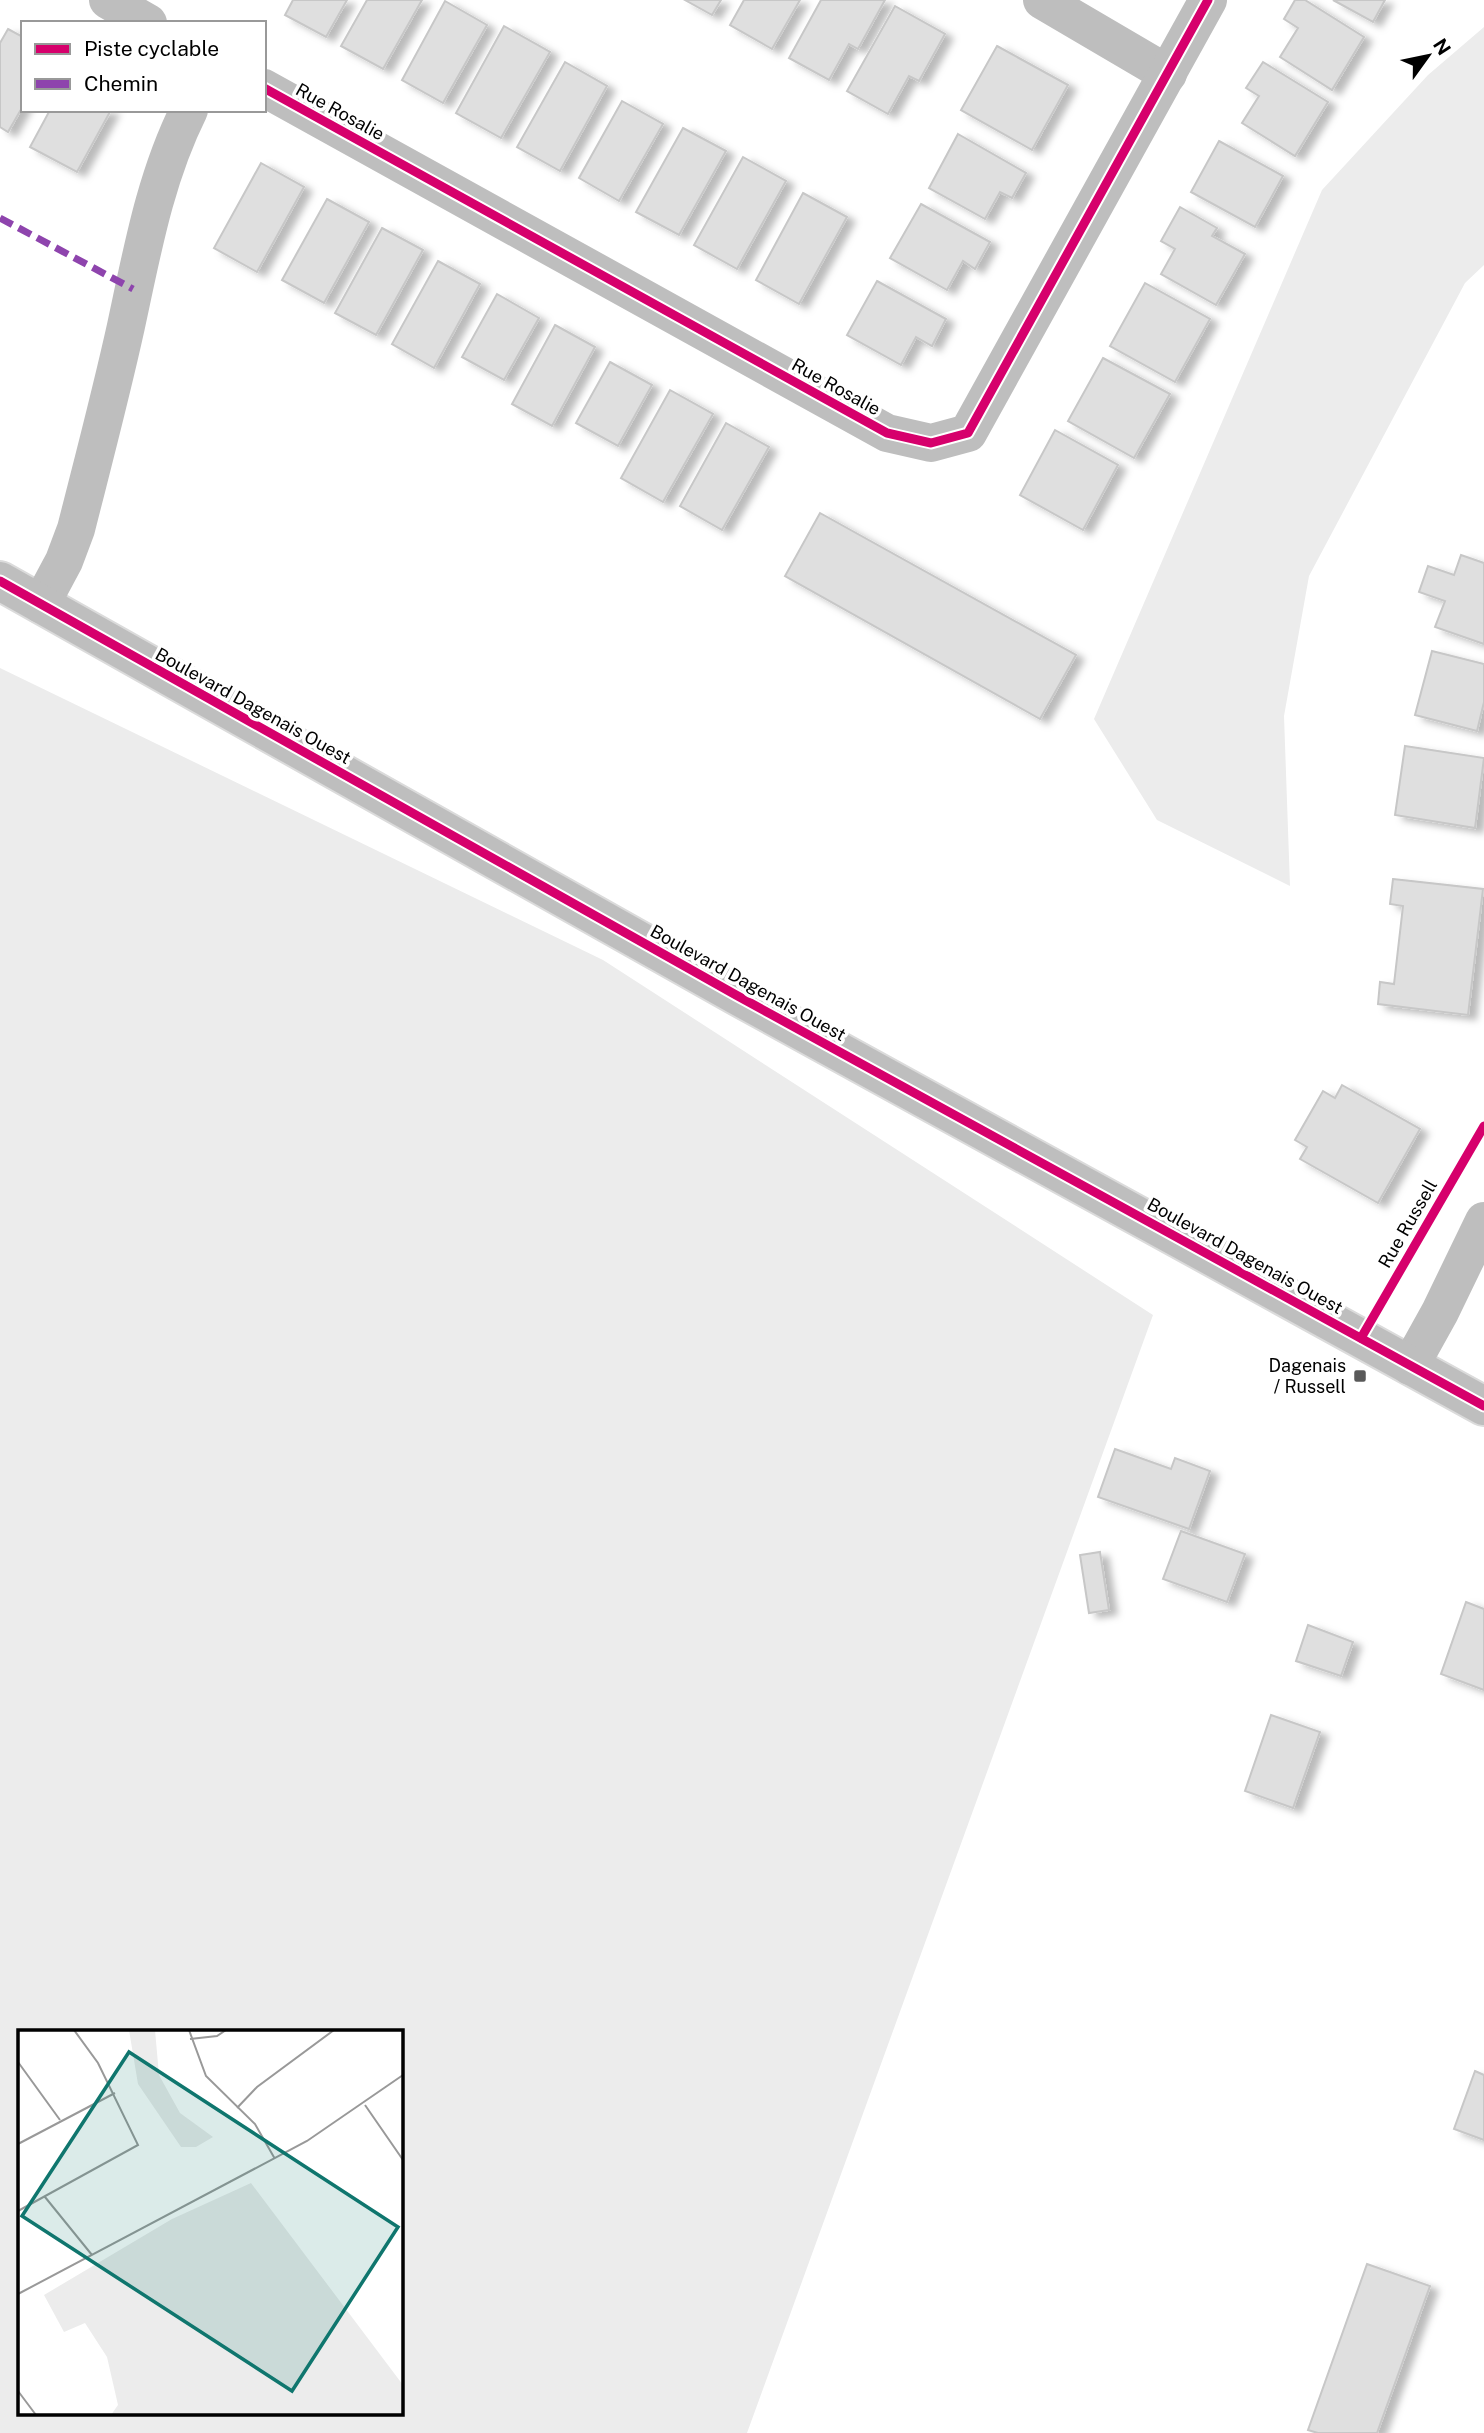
<svg xmlns="http://www.w3.org/2000/svg" width="1484" height="2433" viewBox="0 0 1484 2433" font-family="'Public Sans',sans-serif">
  <style>
    .green { fill: #ececec; fill-rule: evenodd }
    .building { fill: #dfdfdf; stroke: #c7c7c7; stroke-width: 2; filter: url(#shadow) }
    .lines { fill: none; stroke-linecap: round; stroke-linejoin: round }
    .major-casing { stroke: #dbdbdb; stroke-width: 42 }
    .minor { stroke: #bebebe; stroke-width: 38 }
    .major { stroke: #bebebe; stroke-width: 38 }
    .quiet { stroke: #8e44ad; stroke-width: 7; stroke-dasharray: 14 7; stroke-linecap: butt }
    .cycleway-casing { stroke: #fff; stroke-width: 13 }
    .cycleway { stroke: #d6006c; stroke-width: 9 }
    .poi-dot { fill: #595959; stroke: #fff; stroke-width: 2.5 }
    .labels { text-anchor: middle; stroke-width: 7; stroke-linejoin: round; paint-order: stroke }
    .street-label { font-size: 18px; fill: #000; stroke: #fff }
    .poi-label { font-size: 18px; fill: #000; stroke: #fff; text-anchor: end }
    .inset-road { fill: none; stroke: #999; stroke-width: 2 }
    .view { fill: #0f766e; fill-opacity: 0.15; stroke: #0f766e; stroke-width: 3.5 }
    .inset-edge { fill: none; stroke: #000; stroke-width: 3.5 }
  </style>
  <defs>
    <filter id="shadow"><feDropShadow dx="8" dy="4.5" stdDeviation="3.5" flood-color="#0004"/></filter>
  </defs>
  <rect width="100%" height="100%" fill="#fff"/>
  <g class="green">
    <polygon points="1484,27 1484,265 1465,283 1309,576 1284,716 1290,886 1157,820 1094,719 1322,190 1428,75"/>
    <path d="M0 668 603 960 1153 1315 747 2433H0ZM19 2032H401V2414H19Z"/>
  </g>
  <g class="building">
    <polygon points="293,0 347,0 326,37 285,15"/>
    <polygon points="367,0 422,0 383,69 341,46"/>
    <polygon points="685,0 721,0 712,15"/>
    <polygon points="744,0 800,0 772,49 730,25"/>
    <polygon points="821,0 885,0 858,49 849,44 829,80 789,58"/>
    <polygon points="1295,0 1305,0 1364,37 1332,90 1280,57 1298,28 1284,19"/>
    <polygon points="1333,0 1385,0 1373,22"/>
    <polygon points="445,1 487,25 443,103 402,80"/>
    <polygon points="895,6 945,34 919,81 909,76 888,114 847,91"/>
    <polygon points="504,26 550,52 501,138 456,113"/>
    <polygon points="8,29 23,37 23,106 8,132 0,127 0,43"/>
    <polygon points="997,46 1068,85 1032,150 961,110"/>
    <polygon points="565,62 607,86 560,171 517,147"/>
    <polygon points="1263,62 1328,102 1295,156 1242,123 1259,96 1246,88"/>
    <polygon points="622,101 663,124 619,201 579,178"/>
    <polygon points="50,110 111,110 77,172 30,147"/>
    <polygon points="683,128 726,151 679,235 636,212"/>
    <polygon points="958,134 1026,173 1012,198 1000,192 985,219 929,188"/>
    <polygon points="1219,141 1283,176 1255,227 1191,192"/>
    <polygon points="743,157 786,181 737,269 694,245"/>
    <polygon points="261,163 304,187 257,272 214,248"/>
    <polygon points="803,193 847,217 799,304 756,280"/>
    <polygon points="327,199 369,222 324,303 282,280"/>
    <polygon points="921,204 990,242 975,269 963,261 947,290 890,258"/>
    <polygon points="1180,207 1217,228 1212,236 1245,254 1216,305 1161,274 1175,249 1161,241"/>
    <polygon points="382,228 423,250 376,335 335,313"/>
    <polygon points="438,261 480,284 434,368 392,344"/>
    <polygon points="877,281 946,319 932,346 916,337 901,365 847,335"/>
    <polygon points="1145,283 1210,319 1175,382 1110,346"/>
    <polygon points="497,294 539,318 504,380 462,357"/>
    <polygon points="555,325 595,347 552,426 512,404"/>
    <polygon points="1103,358 1170,394 1134,458 1068,421"/>
    <polygon points="610,362 652,385 618,446 576,423"/>
    <polygon points="670,390 713,414 663,502 621,478"/>
    <polygon points="726,423 769,447 722,530 680,506"/>
    <polygon points="1055,430 1118,465 1083,530 1020,495"/>
    <polygon points="820,513 1076,655 1040,719 785,576"/>
    <polygon points="1461,555 1484,563 1484,644 1435,627 1445,601 1419,592 1428,566 1454,575"/>
    <polygon points="1432,651 1484,664 1484,702 1477,731 1415,715"/>
    <polygon points="1405,746 1484,758 1475,828 1395,815"/>
    <polygon points="1393,879 1483,889 1468,1015 1378,1004 1380,982 1394,984 1403,906 1390,904"/>
    <polygon points="1342,1085 1420,1129 1378,1203 1300,1159 1307,1147 1295,1140 1323,1091 1335,1098"/>
    <polygon points="1115,1449 1171,1469 1175,1458 1210,1471 1189,1529 1098,1497"/>
    <polygon points="1181,1531 1245,1554 1227,1602 1163,1579"/>
    <polygon points="1100,1552 1109,1610 1089,1613 1080,1555"/>
    <polygon points="1466,1602 1484,1609 1484,1690 1441,1674"/>
    <polygon points="1308,1625 1353,1642 1341,1676 1296,1661"/>
    <polygon points="1271,1715 1320,1732 1293,1808 1245,1791"/>
    <polygon points="1475,2071 1484,2075 1484,2140 1454,2129"/>
    <polygon points="1367,2264 1430,2286 1377,2433 1318,2433 1308,2430"/>
  </g>
  <g class="lines">
    <g class="major-casing">
      <polyline id="major" points="0,581 736,995 1484,1406"/>
    </g>
    <g class="minor">
      <polyline points="108,0 148,23"/>
      <polyline points="1042,0 1168,74"/>
      <polyline points="264,88 887,433 931,443 968,433 1208,0"/>
      <path d="M41 604 64 561 76 529C93 462 111 394 126 326 142 252 155 178 189 110"/>
      <polyline points="1410,1366 1440,1312 1484,1221"/>
    </g>
    <use href="#major" class="major"/>
    <polyline class="quiet" points="0,218 133,289"/>
    <g class="cycleway-casing">
      <g id="cycleway">
        <polyline points="264,88 887,433 931,443 968,433 1208,0"/>
        <polyline points="0,581 736,995 1484,1406"/>
        <polyline points="1361,1338 1484,1126"/>
      </g>
    </g>
    <use href="#cycleway" class="cycleway"/>
  </g>
  <rect class="poi-dot" x="1353" y="1369" width="14" height="14" rx="3.5"/>
  <g class="labels">
    <g class="street-label">
      <text transform="translate(340 112) rotate(29)" y="6">Rue Rosalie</text>
      <text transform="translate(836 387) rotate(29)" y="6">Rue Rosalie</text>
      <text transform="translate(253 706) rotate(29)" y="6">Boulevard Dagenais Ouest</text>
      <text transform="translate(748 983) rotate(29)" y="6">Boulevard Dagenais Ouest</text>
      <text transform="translate(1408 1224) rotate(-60)" y="6">Rue Russell</text>
      <text transform="translate(1245 1256) rotate(29)" y="6">Boulevard Dagenais Ouest</text>
    </g>
    <g class="poi-label">
      <text x="1346" y="1372">Dagenais<tspan x="1346" dy="21">/ Russell</tspan></text>
    </g>
  </g>
  <g transform="translate(18 2030)">
    <rect width="385" height="385" fill="#fff"/>
    <path d="M111 0H137L141 45 162 83 195 107 178 117H163L120 54ZM233 153 385 355V385H93L100 375 89 327 67 293 46 302 26 265 154 189Z" fill="#ececec"/>
    <path class="inset-road" d="M171 0 188 46 237 94 257 129M172 9 199 6 208 0M0 32 42 90M347 75 385 130M219 78 239 57 316 0M0 114 97 63M27 167 74 225M0 181 120 115 80 33 56 0M0 264 289 111 385 45M0 361 18 385"/>
    <path class="view" d="M111 22 380 197 274 361 4 186Z"/>
    <rect width="385" height="385" class="inset-edge"/>
  </g>
  <rect x="21" y="21" width="245" height="91" fill="#ffffff" stroke="#999999" stroke-width="2"/>
  <rect x="35" y="44" width="35" height="10" fill="#d6006c" stroke="#999999" stroke-width="2"/>
  <text x="84" y="56" font-size="21" fill="#000000">Piste cyclable</text>
  <rect x="35" y="79" width="35" height="10" fill="#8e44ad" stroke="#999999" stroke-width="2"/>
  <text x="84" y="91" font-size="21" fill="#000000">Chemin</text>
  <g transform="translate(1428 56) rotate(57)" stroke="#ffffff" stroke-width="5" paint-order="stroke">
  <path d="M0-5L12 26L0 18L-12 26Z" fill="#000000"/>
  <text y="-10" font-size="19" font-weight="bold" text-anchor="middle" fill="#000000">N</text>
  </g>
</svg>
